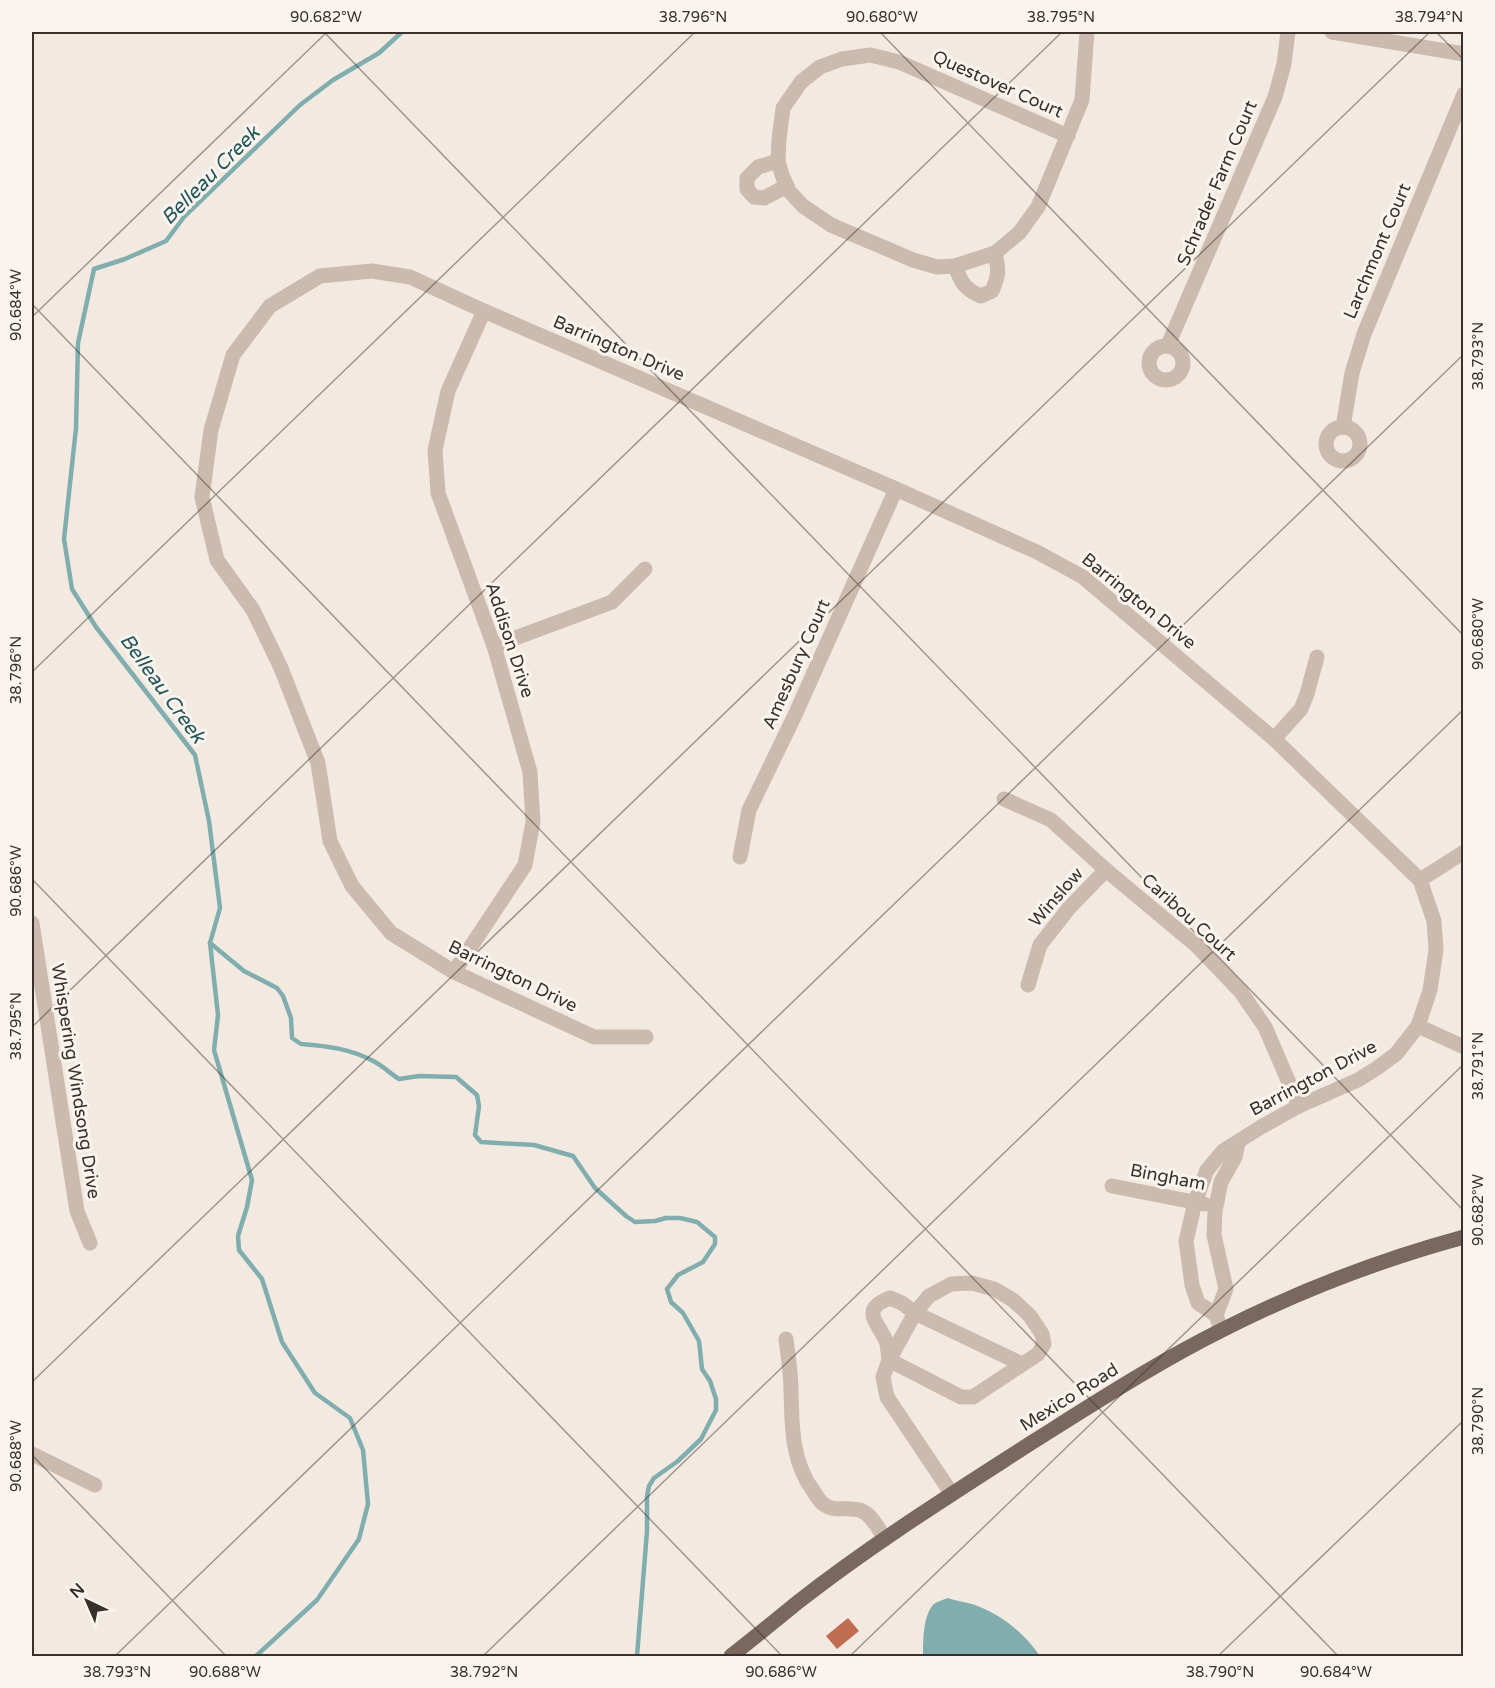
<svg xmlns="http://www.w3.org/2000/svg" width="1495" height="1688" viewBox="0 0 1495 1688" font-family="'Varela Round',sans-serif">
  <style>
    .water { fill: #81adae }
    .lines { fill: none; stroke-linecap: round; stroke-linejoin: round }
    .stream { stroke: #81adae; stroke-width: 4.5 }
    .building { fill: #c06c51 }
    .minor { stroke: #cbbaad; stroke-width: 15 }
    .major { stroke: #7a675d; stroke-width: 15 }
    .ticks { fill: none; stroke: #39302b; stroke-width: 1.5; stroke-opacity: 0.45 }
    .labels { text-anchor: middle; stroke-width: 6; stroke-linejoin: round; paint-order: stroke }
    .street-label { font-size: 18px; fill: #39302b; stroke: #faf4ee }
    .water-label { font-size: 20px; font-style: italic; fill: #225659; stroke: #faf4ee }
    .neatline { fill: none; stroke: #39302b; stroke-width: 2 }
    .ticks-label { font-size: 15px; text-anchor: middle; fill: #39302b }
  </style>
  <rect width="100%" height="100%" fill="#f2eae1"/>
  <path class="water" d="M948 1598C956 1601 966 1602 975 1605 1002 1615 1024 1633 1040 1656H923C923 1642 923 1614 934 1604 938 1601 943 1600 948 1598Z"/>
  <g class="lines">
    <g class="stream">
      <path d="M210 943 244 971 277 988 283 996 291 1018 292 1038 301 1044C328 1046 352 1049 375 1062 384 1067 391 1074 399 1079L419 1076 456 1077 477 1095 479 1106 475 1135 481 1142 534 1145 573 1156 595 1188 626 1216 635 1222 655 1221 666 1218H680L697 1222 715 1237V1244L703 1262 678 1275 667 1289 671 1302 683 1313 699 1341 702 1369 710 1381 716 1399V1410L701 1439 678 1461 654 1478 649 1486 647 1496V1531L637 1656"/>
      <polyline points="256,1656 317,1600 359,1539 368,1504 363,1450 350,1418 315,1393 282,1342 262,1279 239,1250 238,1236 247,1207 252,1180 214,1050 218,1015 210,943 220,908 209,821 195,755 96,627 72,589 64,539 76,428 78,343 94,269 125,259 166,241 184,217 300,105 333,80 379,53 402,32"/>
    </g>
  </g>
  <polygon class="building" points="848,1618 859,1631 837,1649 826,1636"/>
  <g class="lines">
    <g class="minor">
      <polyline points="1332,32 1464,54"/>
      <polyline points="1068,136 899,62 870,55 842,59 820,67 801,82 783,108 779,139 778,161 782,175 789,191 803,206 831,225 913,260 937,267 955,266 995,253 1019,233 1038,207 1082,100 1087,32"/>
      <polyline points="778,161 758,167 747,178 747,189 754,197 764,198 787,186"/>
      <path d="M955 266C961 282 964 289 981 296L992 291C999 275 999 270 995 253"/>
      <polyline points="1168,345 1275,97 1284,64 1288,32"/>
      <circle cx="1166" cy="363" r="17"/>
      <circle cx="1343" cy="444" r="17"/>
      <polyline points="1343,427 1352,373 1364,334 1464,94"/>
      <polyline points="494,646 612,602 645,569"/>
      <polyline points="1274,739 1301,709 1307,694 1317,657"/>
      <polyline points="1004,799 1051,820 1106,870 1197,946 1241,992 1265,1027 1299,1106"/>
      <polyline points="740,857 749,810 795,715 896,489"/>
      <polyline points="1420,880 1464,852"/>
      <polyline points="32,923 77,1211 90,1243"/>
      <polyline points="454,972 525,865 533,822 530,772 494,646 438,493 435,450 448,391 484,311"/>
      <polyline points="1028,985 1040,945 1069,908 1106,870"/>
      <polyline points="1418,1026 1464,1047"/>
      <polyline points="646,1037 594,1037 454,972 391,933 352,886 330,841 318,763 281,668 253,610 217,560 202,497 211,430 233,355 270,306 320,276 372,271 410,277 484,311 896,489 1037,552 1083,577 1274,739 1420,880 1434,921 1436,950 1430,990 1418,1026 1396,1054 1377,1068 1358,1080 1299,1106 1261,1127 1223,1151 1207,1170 1195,1202 1186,1241 1192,1285 1198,1303 1216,1315"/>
      <polyline points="1112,1186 1204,1204"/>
      <polyline points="1219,1324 1216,1315 1226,1289 1214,1235 1215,1211 1221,1182 1235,1157 1238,1143"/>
      <path d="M786 1339C788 1356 791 1373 791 1390 792 1426 791 1461 814 1492 816 1495 819 1500 822 1503 835 1514 848 1505 862 1511 873 1516 879 1530 885 1539"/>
      <polyline points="32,1454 95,1485"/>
      <path d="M952 1494 887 1397 883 1377 889 1360 915 1313 929 1296 951 1284 972 1283 994 1289 1013 1300 1030 1316 1042 1334 1044 1344 1038 1354 973 1397H961L889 1360C888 1354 888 1347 886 1341 878 1322 859 1310 890 1298L902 1303 915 1313 1022 1364"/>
    </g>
    <path class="major" d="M731 1656C754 1638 776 1620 798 1602 872 1544 952 1494 1031 1443 1093 1404 1156 1363 1222 1330 1297 1292 1383 1259 1464 1237"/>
  </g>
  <path class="ticks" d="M324 32 1464 1211M880 32 1464 636M1436 32 1464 60M32 304 1338 1656M32 317 327 32M32 672 695 32M32 879 782 1656M32 1027 1062 32M32 1382 1430 32M32 1455 226 1656M115 1656 1464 354M483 1656 1464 709M850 1656 1464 1064M1218 1656 1464 1420"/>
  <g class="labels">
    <g class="street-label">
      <text transform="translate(998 84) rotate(24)" y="6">Questover Court</text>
      <text transform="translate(1217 183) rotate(-67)" y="6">Schrader Farm Court</text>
      <text transform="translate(1377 251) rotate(-67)" y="6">Larchmont Court</text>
      <text transform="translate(619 348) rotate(23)" y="6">Barrington Drive</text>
      <text transform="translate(1139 601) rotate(39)" y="6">Barrington Drive</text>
      <text transform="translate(510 640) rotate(72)" y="6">Addison Drive</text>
      <text transform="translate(796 664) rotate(-66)" y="6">Amesbury Court</text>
      <text transform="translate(1056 897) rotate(-49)" y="6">Winslow</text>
      <text transform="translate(1189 917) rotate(42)" y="6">Caribou Court</text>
      <text transform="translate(513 976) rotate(26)" y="6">Barrington Drive</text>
      <text transform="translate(1313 1078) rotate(-28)" y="6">Barrington Drive</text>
      <text transform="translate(76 1081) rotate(81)" y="6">Whispering Windsong Drive</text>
      <text transform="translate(1168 1177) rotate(11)" y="6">Bingham</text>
      <text transform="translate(1069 1397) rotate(-32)" y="6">Mexico Road</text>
    </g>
    <g class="water-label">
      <text transform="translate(210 175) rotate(-45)" y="7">Belleau Creek</text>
      <text transform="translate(163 688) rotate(54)" y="7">Belleau Creek</text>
    </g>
  </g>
  <rect width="1495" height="1688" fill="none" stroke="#faf4ee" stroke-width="66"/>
  <g transform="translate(87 1601) rotate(316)" stroke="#faf4ee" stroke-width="4.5" paint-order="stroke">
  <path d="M0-4.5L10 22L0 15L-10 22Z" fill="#39302b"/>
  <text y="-9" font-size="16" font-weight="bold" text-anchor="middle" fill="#39302b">N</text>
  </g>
  <rect x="33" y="33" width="1429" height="1622" class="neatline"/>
  <g class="ticks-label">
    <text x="326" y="22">90.682°W</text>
    <text x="693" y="22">38.796°N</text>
    <text x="882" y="22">90.680°W</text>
    <text x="1061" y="22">38.795°N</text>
    <text x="1429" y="22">38.794°N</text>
    <text transform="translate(16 305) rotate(-90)" y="5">90.684°W</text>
    <text transform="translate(1478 356) rotate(-90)" y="5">38.793°N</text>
    <text transform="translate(1478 634) rotate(-90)" y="5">90.680°W</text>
    <text transform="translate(16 670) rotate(-90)" y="5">38.796°N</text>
    <text transform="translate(16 881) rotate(-90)" y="5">90.686°W</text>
    <text transform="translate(16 1026) rotate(-90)" y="5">38.795°N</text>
    <text transform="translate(1478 1066) rotate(-90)" y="5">38.791°N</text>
    <text transform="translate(1478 1210) rotate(-90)" y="5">90.682°W</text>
    <text transform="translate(1478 1421) rotate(-90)" y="5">38.790°N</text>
    <text transform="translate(16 1456) rotate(-90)" y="5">90.688°W</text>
    <text x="117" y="1677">38.793°N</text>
    <text x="225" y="1677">90.688°W</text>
    <text x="484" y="1677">38.792°N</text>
    <text x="781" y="1677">90.686°W</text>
    <text x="1220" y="1677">38.790°N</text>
    <text x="1336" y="1677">90.684°W</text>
  </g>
</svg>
